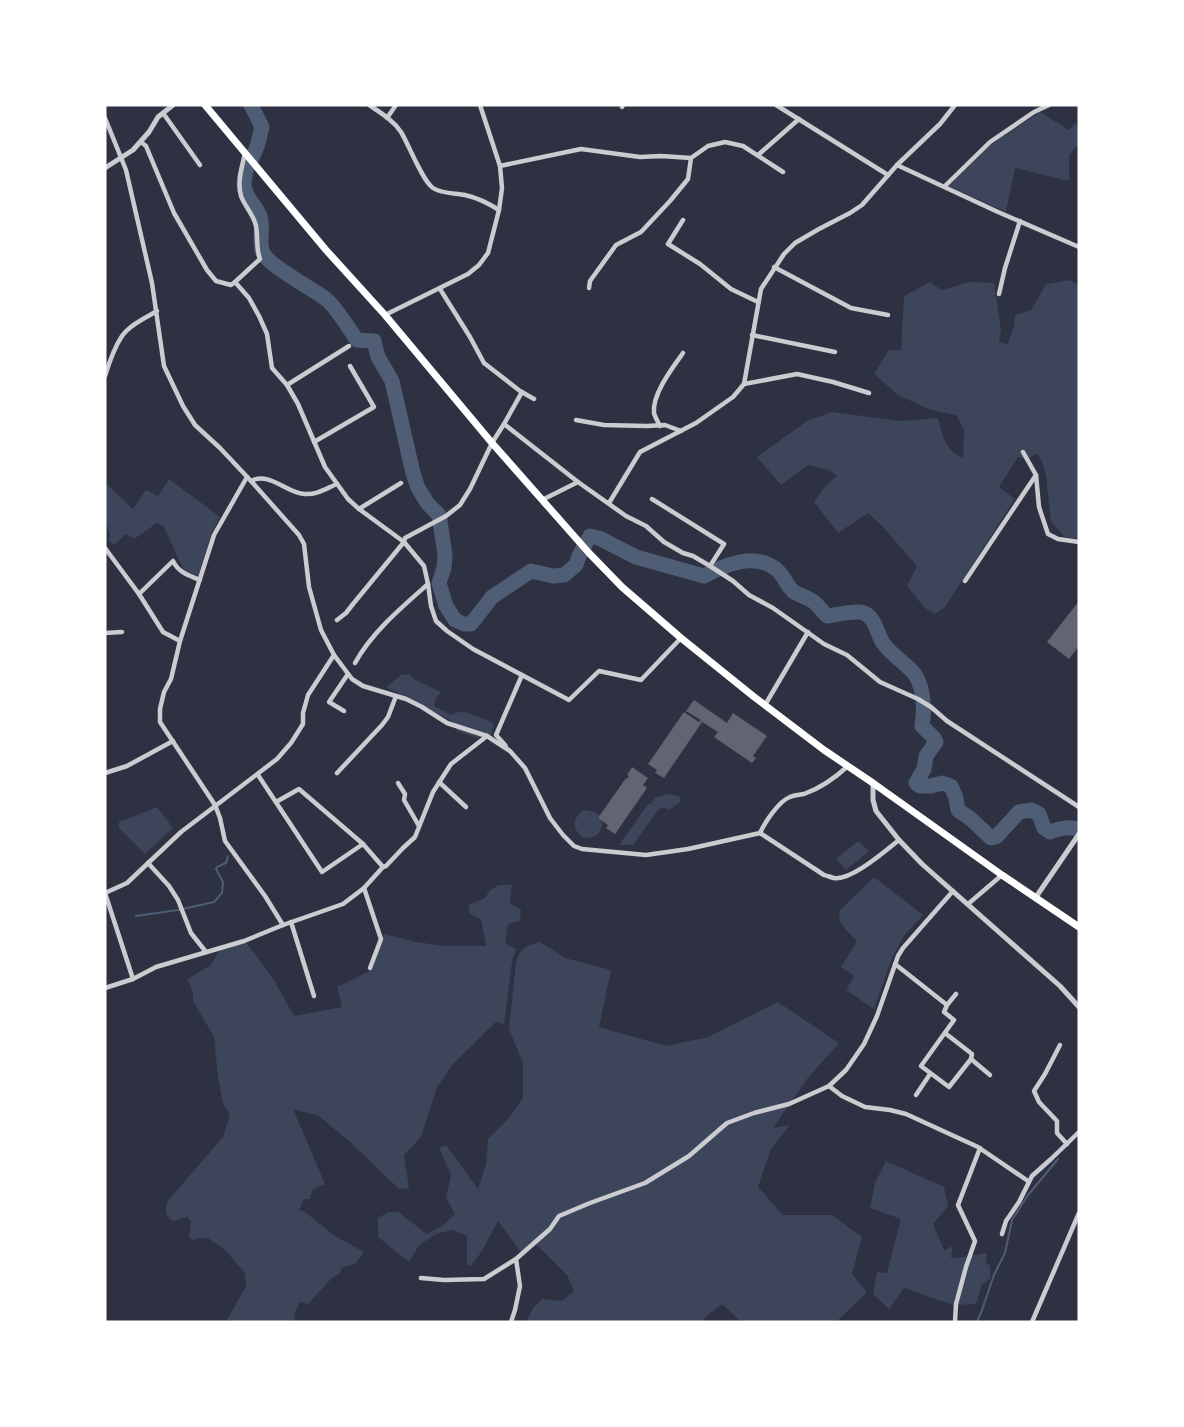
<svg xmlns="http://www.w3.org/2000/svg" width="1184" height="1427" viewBox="0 0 1184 1427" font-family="'Space Grotesk',sans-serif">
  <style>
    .green { fill: #3c4559 }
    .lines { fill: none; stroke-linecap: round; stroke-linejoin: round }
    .stream { stroke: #4f5d75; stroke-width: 2 }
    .river { stroke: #4f5d75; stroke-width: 15 }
    .building { fill: #626471 }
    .minor { stroke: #caccd0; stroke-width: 4.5 }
    .tertiary { stroke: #caccd0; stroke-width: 5 }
    .trunk { stroke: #fff; stroke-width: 7 }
  </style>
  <rect width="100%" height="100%" fill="#2d3142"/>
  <g class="green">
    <polygon points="1040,112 1069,130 1075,123 1079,127 1079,144 1069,155 1069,181 1015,168 1006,212 949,186 989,146"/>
    <path d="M1070 280 1079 286V539L1065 537 1051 522 1046 476 1042 461 1036 453 1028 460 1018 457 999 487 1015 499 945 607 935 614C923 610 916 595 907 586L917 566 883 527 868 513 838 533 814 502 826 485 837 476 829 470 808 465 781 485 757 457 807 421 832 412 900 421 938 418C943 437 944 449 963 458L964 430 956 415 931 410 898 395 874 374 889 350H901L904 296 930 282 942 290 969 282 994 283 1001 330 999 341 1007 345 1014 326 1015 315 1031 310 1046 284Z"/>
    <polygon points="169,479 220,517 212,531 198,576 184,571 164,527 157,523 134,539 126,534 114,545 109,540 110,533 105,521 105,482 133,509 146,490 158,496"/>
    <path d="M409 674 416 680 441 692 435 700 434 706 451 715C464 706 481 719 494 723L491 735 478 738 457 731 454 722 386 687 401 675Z"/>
    <polygon points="668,794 679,796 681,799 680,802 669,810 665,807 659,809 633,845 619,845 648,804 651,804 655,798"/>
    <polygon points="157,807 173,828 145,854 119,828 119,822"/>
    <path d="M585 810 595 812 600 815 598 818 602 822C602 834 594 840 582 837L576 830C573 820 577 814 585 810Z"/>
    <polygon points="858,841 869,851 846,870 836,859"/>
    <polygon points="874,877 923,915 904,936 892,958 874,1009 846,990 854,976 841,967 857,941 847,931 839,921 840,910"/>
    <path d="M499 885H512L510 903 521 910 520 921 508 924 505 943 516 949 512 962 504 1024 496 1022 454 1063 437 1087 421 1137 404 1155 409 1188 399 1189 351 1143 319 1116 293 1109 325 1184 313 1189 310 1199H304L299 1210 305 1212 335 1236 364 1252 356 1263 341 1268V1272L330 1280 308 1304 300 1302 295 1312 294 1322H226L246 1286 245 1273 224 1249 208 1238H199L193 1240 189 1237 191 1221 187 1217 173 1221C165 1216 165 1212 167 1202L223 1137 230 1115 223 1103 218 1078 214 1037 193 1001V992L187 979 210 966 219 951 246 942 274 980 294 1016 342 1007 337 987 372 970 384 934 416 942 445 946H486L481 919 470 914 468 905 485 898 490 890Z"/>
    <path d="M540 942 565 958 611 970 599 1027 666 1046 708 1037 778 1002 839 1043 807 1079 773 1128 790 1125 771 1149 758 1187 783 1215H832L862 1237 852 1274 867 1292 836 1322H741L722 1304 703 1319 706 1322H526L533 1308 542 1299 562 1301 574 1291 567 1275 535 1243 521 1252 498 1221 482 1251 471 1266 467 1264V1236L452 1230 436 1234 419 1245 409 1262 378 1237V1218L388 1212H398L427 1234 441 1227 455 1214 446 1198 451 1175 439 1148 446 1145 478 1189 486 1164 488 1139 508 1119 523 1098V1063L509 1029 516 963C520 948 525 946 540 942Z"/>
    <path d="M886 1161 944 1187 948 1206 933 1224 944 1250 953 1246 951 1258C964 1258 975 1254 987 1253L986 1263 990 1266V1279L982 1284 976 1304 953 1305 904 1288 889 1309 873 1294 877 1272 887 1273 901 1219 870 1208 875 1183Z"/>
  </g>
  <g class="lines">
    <g class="stream">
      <polyline points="136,916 178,910 214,902 222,893 223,882 216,869 217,867 226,863 228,856"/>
      <polyline points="977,1322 982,1310 994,1275 1005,1253 1012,1220 1028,1195 1058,1159"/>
    </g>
    <path class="river" d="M251 105 262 127C260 134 259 142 256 149 251 161 244 170 244 184 244 197 256 205 260 216 264 228 258 243 263 253 268 265 314 290 326 299 336 307 349 329 357 340L374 341 378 357 392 381 413 473 418 488 428 504 439 515 445 554 444 568 439 583 446 606 455 620 464 624H471L492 597 531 571 553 576 564 575 576 565 579 556 590 536 599 538 636 557 704 576C725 565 754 552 776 569 783 574 786 585 793 591 799 596 808 597 814 602 819 606 823 612 827 616 836 615 856 610 864 613 876 618 877 634 883 643 890 653 902 661 910 669 924 681 925 709 922 726L934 738 936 742 926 756 924 769 916 783 920 786H931L942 783 951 786 956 798 958 810 971 819 991 838 996 837 1019 812 1031 810 1039 814 1044 828 1050 832C1060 828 1069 826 1079 829"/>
  </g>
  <g class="building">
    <polygon points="1079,601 1079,646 1069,659 1047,642"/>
    <polygon points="694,700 727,723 733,713 767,736 753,756 756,758 752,763 714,737 718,732 702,722 664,778 655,773 657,770 648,764 684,712 699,722 701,720 686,711"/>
    <polygon points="632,767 648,778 643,785 647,788 615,834 606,828 608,825 598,818 626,778 627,779 629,776 627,775"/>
  </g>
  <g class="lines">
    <g class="minor">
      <path d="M369 105C381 113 393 120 401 132 409 145 422 180 433 188 442 194 455 193 465 195 478 198 488 203 499 210"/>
      <polyline points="776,105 888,175"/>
      <polyline points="622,107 623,105"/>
      <polyline points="163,113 200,165"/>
      <path d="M105 118 126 170 152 283 164 366 183 406 195 425 220 448 251 481C270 471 287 494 305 494 317 495 327 488 337 484"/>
      <polyline points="387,118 396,105"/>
      <polyline points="141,142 146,146 174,213 207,270 216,281 231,285 235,282 249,298 259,316 267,334 272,368 287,385 298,404 325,467 348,499 359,509 404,542 424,566 428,584 431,606 436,621 447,631 473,649 569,700 599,671 641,680 681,638"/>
      <polyline points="758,155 799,119"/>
      <polyline points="897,165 998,212 1079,247"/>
      <polyline points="500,166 581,149 640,157 661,156 691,158 708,146 725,142 743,146 783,172"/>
      <polyline points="945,186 990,142 1034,112 1049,105"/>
      <polyline points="683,220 668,244 700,264 731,289 758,302"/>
      <polyline points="774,267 851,308 888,315"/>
      <path d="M235 282 260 259C256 249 258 237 256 226 254 215 245 207 241 196 237 182 242 167 245 153"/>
      <polyline points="589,288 590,281 616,245 641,232 670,201 688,179 691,158"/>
      <polyline points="440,289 470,337 484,363 520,391 534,399"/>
      <polyline points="999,294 1005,268 1020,221"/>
      <polyline points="385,315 468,274 479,265 488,253 499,210 502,188 500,166 480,105"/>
      <polyline points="752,335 835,352"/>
      <path d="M105 376C109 363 114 348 122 336 130 325 145 318 157 311"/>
      <polyline points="744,384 797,374 833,382 869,393"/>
      <polyline points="287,385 349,346"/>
      <polyline points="576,420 604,425 647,426 665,425 681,431"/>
      <polyline points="504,424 522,392"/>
      <path d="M660 426C658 422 655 417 654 413 652 394 673 367 683 353"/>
      <polyline points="314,442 374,407 350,366"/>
      <polyline points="1023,452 1036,475 1039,507 1048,534 1058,539 1079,542"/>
      <polyline points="247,477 214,535 180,641 171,679 164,692 160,709 160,722 215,805 220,818 225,841 265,896 283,925"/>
      <path d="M251 481 299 535 304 544 309 587 321 630 334 655 352 679 363 686 406 699 422 707 447 723 487 736 510 751 525 768 550 818 563 835 574 846 582 849 646 855 688 849 760 833 824 875C825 875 833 878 834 878 851 881 885 851 899 840"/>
      <polyline points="652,499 724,544 710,566"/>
      <polyline points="542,500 578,482"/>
      <polyline points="609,503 640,452 696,423 733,397 744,384 761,289 784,254 795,243 819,229 850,213 862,205 897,165 940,124 955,105"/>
      <polyline points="359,509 401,483"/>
      <polyline points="105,548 139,594 163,632 180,641"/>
      <polyline points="965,581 1036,475"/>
      <path d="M139 594 173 561C179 573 188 575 200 580"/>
      <polyline points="337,620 346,613 353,604 404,542 405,538 446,516 460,505 470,489 492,443 504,424 578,482 626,516 646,526 664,542 683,553 693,556 710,566 733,581 749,595 773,608 824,644 847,655 880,682 918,699 931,707 947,721 1079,807"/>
      <polyline points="105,633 122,632"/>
      <path d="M355 663C372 632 402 607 428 584"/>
      <polyline points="765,705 808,632"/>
      <polyline points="344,711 329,702 348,674"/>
      <polyline points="506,747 505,745 496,735 522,675"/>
      <polyline points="105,773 127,766 173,741"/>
      <polyline points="337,773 382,725 388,717 396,696"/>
      <polyline points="258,775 322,872 363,844"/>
      <polyline points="439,782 466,807"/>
      <polyline points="398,783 405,794 404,800 419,826"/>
      <polyline points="276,802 299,789 363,844 383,867"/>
      <path d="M760 833C765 822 779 801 790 797 794 795 799 795 804 794 821 788 835 778 848 766"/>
      <polyline points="148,863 169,886 178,900 191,933 206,952"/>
      <polyline points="364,888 381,939 370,968"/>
      <polyline points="105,893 127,883 181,832 277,759 291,743 303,724 303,713 308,695 334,655"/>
      <polyline points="105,893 133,979"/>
      <polyline points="968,904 1002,875"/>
      <polyline points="291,922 314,996"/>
      <polyline points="895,964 947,1005"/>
      <polyline points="105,988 133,979 156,967 244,941 283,925 343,904 364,888 383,867 386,866 403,848 415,837 433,792 451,764 487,736"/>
      <polyline points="956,994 947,1005 944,1012 954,1020 921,1066 949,1087 971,1059"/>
      <polyline points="945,1033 972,1054 971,1059 990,1075"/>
      <polyline points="1060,1045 1045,1074 1034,1091 1039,1102 1057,1121 1057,1133 1067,1144"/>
      <polyline points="829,1086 842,1096 865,1107 890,1110 906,1114 978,1147 1028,1181"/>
      <polyline points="916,1095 930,1074"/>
      <polyline points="1002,1234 1006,1221 1019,1202 1032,1176 1051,1159 1079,1132"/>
      <polyline points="421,1278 444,1280 484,1279 516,1259 550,1229 559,1216 590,1203 645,1183 689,1156 727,1123 754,1113 789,1104 829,1086 846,1070 864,1044 877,1016 898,956 903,948 953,891"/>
      <polyline points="511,1322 515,1310 520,1286 516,1259"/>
      <polyline points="955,1322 956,1304 966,1267 975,1241 958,1205 980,1148"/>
      <polyline points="1032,1322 1079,1213"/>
    </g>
    <g class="tertiary">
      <polyline points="105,168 133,150 149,132 158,117 173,105"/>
      <polyline points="873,783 873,800 876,811 899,840 922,864 1060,986 1079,1007"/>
      <polyline points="1036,897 1079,834"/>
    </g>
    <polyline class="trunk" points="205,105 326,250 385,315 492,443 589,553 622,587 681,638 753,696 824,750 873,783 1002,875 1079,927"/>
  </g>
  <rect width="1184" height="1427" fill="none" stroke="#ffffff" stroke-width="213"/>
</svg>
